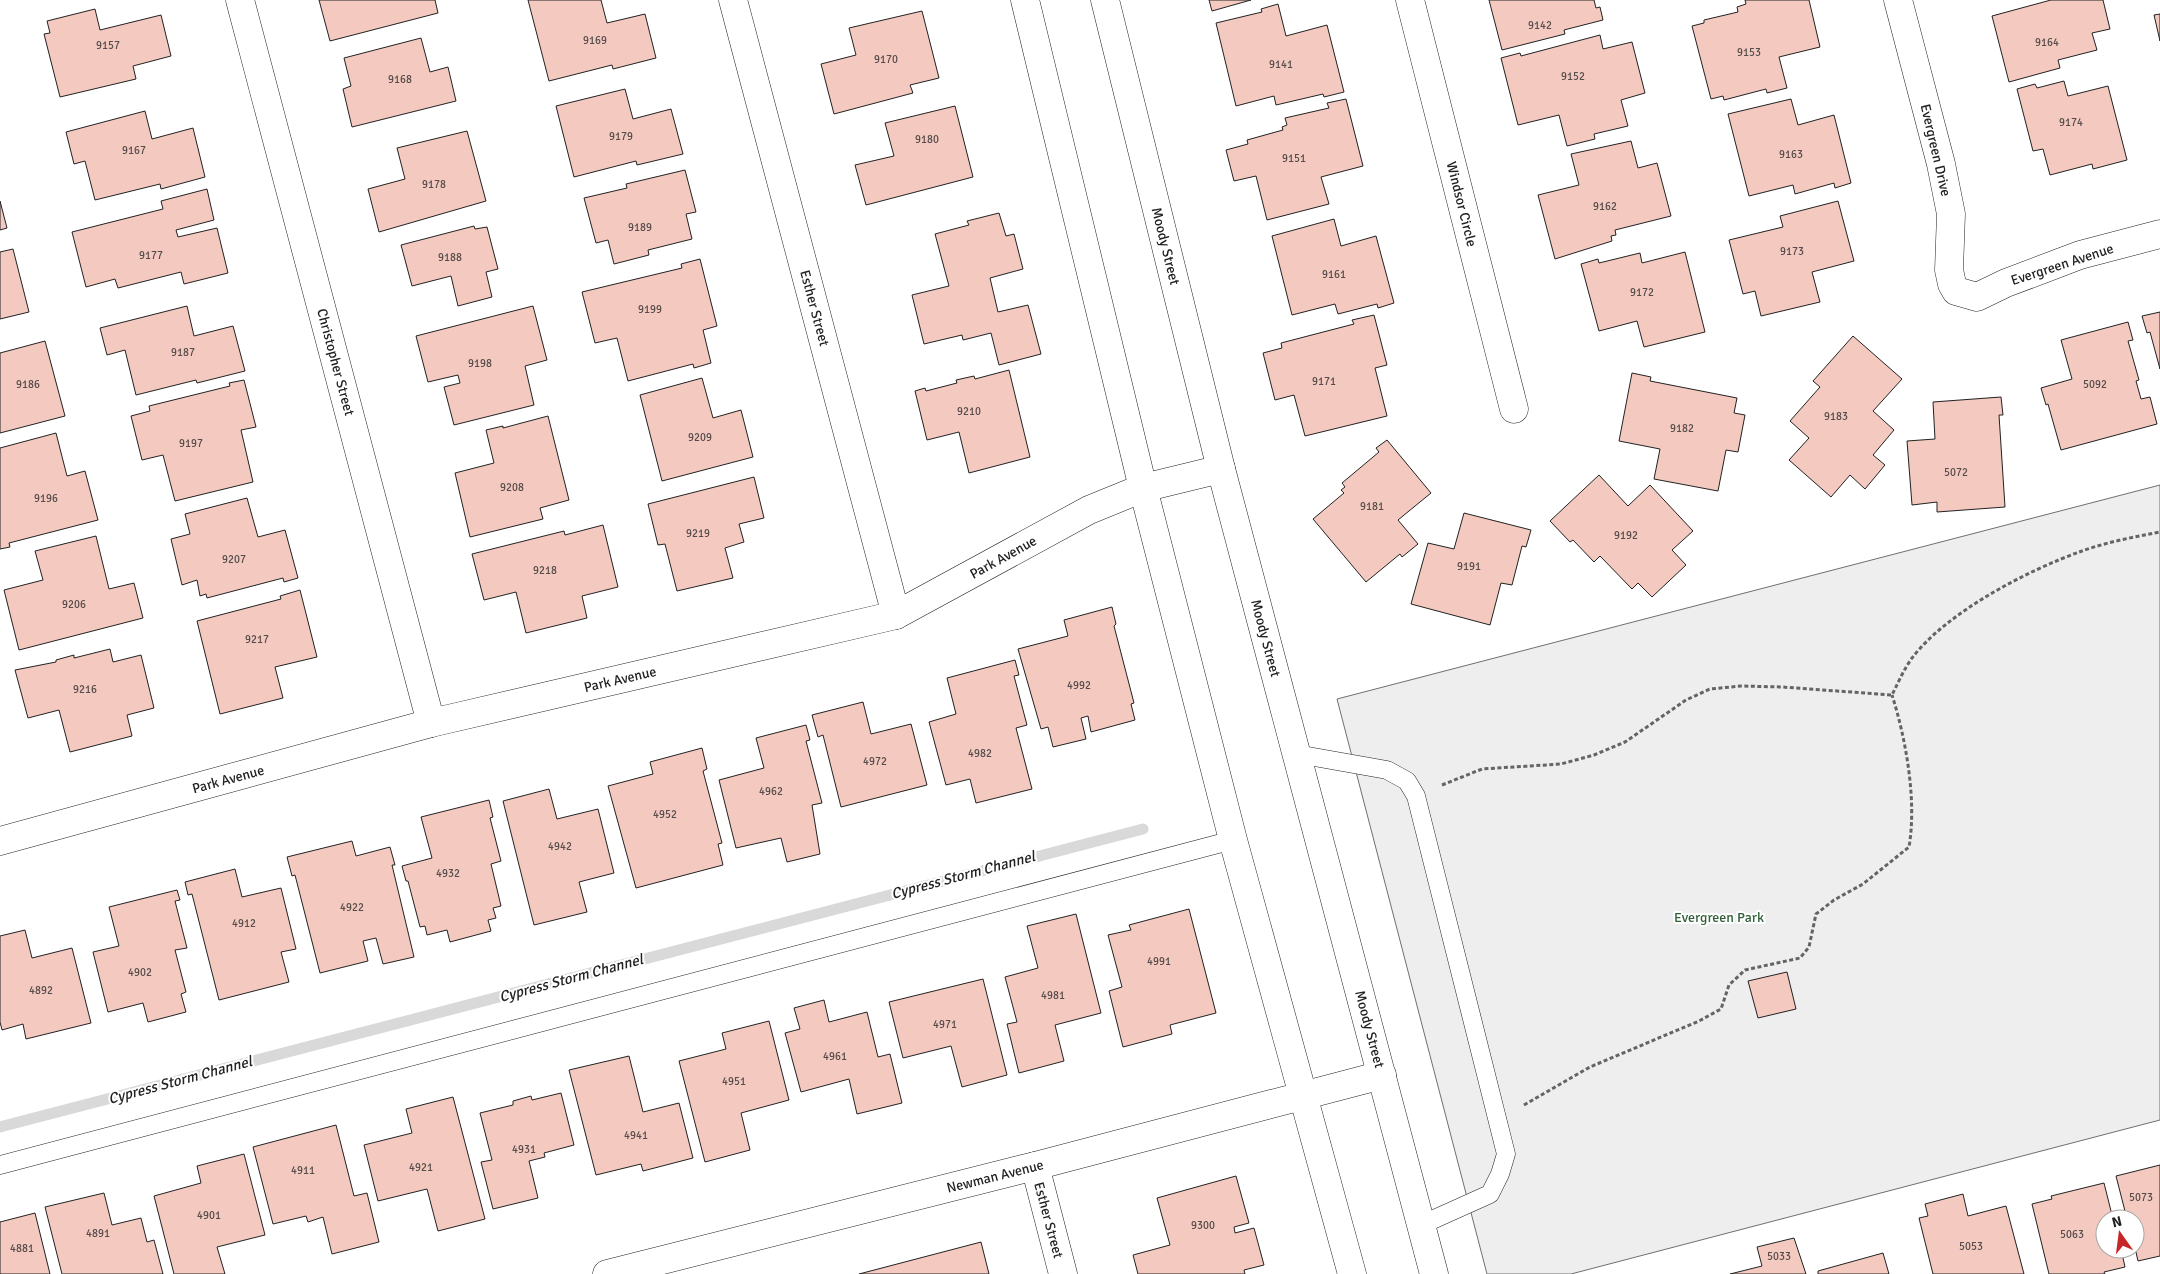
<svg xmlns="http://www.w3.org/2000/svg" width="2160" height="1274" viewBox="0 0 2160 1274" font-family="Signika,sans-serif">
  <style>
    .green { fill: #eee; stroke: #6f6f6f }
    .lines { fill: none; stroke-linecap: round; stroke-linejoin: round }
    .stream { stroke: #d9d9d9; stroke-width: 11 }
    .building { fill: #f3c9c0; stroke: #222 }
    .lane-casing { stroke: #222; stroke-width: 19 }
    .street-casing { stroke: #222; stroke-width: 29 }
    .secondary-casing { stroke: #222; stroke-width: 29 }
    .path { stroke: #646464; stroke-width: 3; stroke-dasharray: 4 2.5; stroke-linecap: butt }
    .lane { stroke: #fff; stroke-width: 18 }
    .street { stroke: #fff; stroke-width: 28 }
    .secondary { stroke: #fff; stroke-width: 28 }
    .labels { text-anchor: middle; stroke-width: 4; stroke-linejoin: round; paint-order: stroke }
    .number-label { font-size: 11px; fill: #564c4a }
    .street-label { font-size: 14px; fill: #222; stroke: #fff }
    .park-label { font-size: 14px; fill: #2f5e38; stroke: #fff }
    .water-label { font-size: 15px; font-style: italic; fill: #222; stroke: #fff }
  </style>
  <rect width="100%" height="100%" fill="#fff"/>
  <polygon class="green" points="2160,485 2160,1120 1571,1274 1487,1274 1337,699"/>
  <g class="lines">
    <polyline class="stream" points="0,1127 1143,829"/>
  </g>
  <g class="building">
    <polygon points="319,0 435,0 438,13 330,41"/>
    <polygon points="528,0 601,0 607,23 645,14 656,58 613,69 612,65 549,81"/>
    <polygon points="1209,0 1251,0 1212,11"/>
    <polygon points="1489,0 1594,0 1596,8 1600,7 1603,20 1564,30 1565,34 1502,50"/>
    <polygon points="1745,0 1809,0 1820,47 1779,57 1787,88 1767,93 1766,89 1724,100 1723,96 1711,99 1692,26 1704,23 1704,20 1738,12 1737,7 1746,4"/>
    <polygon points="2051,0 2103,0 2110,29 2092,33 2097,50 2058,60 2060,68 2009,82 1992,16"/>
    <polygon points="1278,4 1286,36 1327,25 1344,92 1324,97 1323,94 1276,105 1274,96 1236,106 1216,23 1262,12 1261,9"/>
    <polygon points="95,9 100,30 161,15 171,56 133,66 136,79 60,97 44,34 50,33 47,21"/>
    <polygon points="922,11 939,78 910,85 913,93 834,114 821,64 856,55 849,28"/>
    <polygon points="2160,14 2160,41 2154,15"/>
    <polygon points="1600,35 1603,49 1632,42 1645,93 1621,100 1628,126 1594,134 1595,139 1567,146 1559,115 1518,125 1501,58 1520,53 1521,56"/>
    <polygon points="421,38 430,72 448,67 456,101 352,127 343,89 351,86 344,58"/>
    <polygon points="2064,81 2068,96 2108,86 2127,160 2093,169 2092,164 2050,175 2043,149 2033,151 2017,89 2035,84 2037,88"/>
    <polygon points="625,89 633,119 671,109 683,154 637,165 636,161 574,177 556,106"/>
    <polygon points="1346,99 1363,166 1321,177 1329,204 1267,220 1256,176 1234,181 1226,150 1248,144 1247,140 1283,130 1282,127 1287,125 1285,118 1329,108 1327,103"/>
    <polygon points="1791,99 1798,125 1834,115 1851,183 1835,188 1834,183 1795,194 1793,185 1749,196 1728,114"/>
    <polygon points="955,106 973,177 866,205 855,165 894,156 885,123"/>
    <polygon points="145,111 152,139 193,128 205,177 161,189 160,184 95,200 85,161 74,164 66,132"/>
    <polygon points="467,131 486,201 379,232 368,189 405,179 397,148"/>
    <polygon points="1631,141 1638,168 1657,163 1671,216 1615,230 1616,235 1611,236 1612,241 1555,259 1538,195 1579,185 1571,154"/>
    <polygon points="685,170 696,212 686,214 692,239 648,250 649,255 614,264 608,240 596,243 584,198 627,188 626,184"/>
    <polygon points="207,189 214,220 176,230 178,237 217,228 228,273 184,284 181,272 118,288 115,279 86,287 72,232 163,209 161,201"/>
    <polygon points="0,201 7,228 0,230"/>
    <polygon points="1838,201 1854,261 1812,272 1820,302 1761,316 1755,291 1743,294 1729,240 1783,227 1780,216"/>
    <polygon points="999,213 1006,236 1014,234 1023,269 990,278 998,312 1028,305 1041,354 999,365 991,333 963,340 962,335 924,344 912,295 949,286 935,234 969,225 967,221"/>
    <polygon points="1334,219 1341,246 1376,236 1394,303 1378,308 1377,304 1338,314 1335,304 1292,315 1272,236"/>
    <polygon points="474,226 475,229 487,227 498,269 486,272 492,297 458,306 451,276 412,286 401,245"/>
    <polygon points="13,249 29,312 0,319 0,252"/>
    <polygon points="1685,252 1705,332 1644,347 1637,321 1599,331 1581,264 1598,259 1599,263 1640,253 1642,263"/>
    <polygon points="700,259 717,326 703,330 711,363 694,368 693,364 628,381 617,338 595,343 582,292 682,268 681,264"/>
    <polygon points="187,306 194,336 233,326 245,371 197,383 196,380 136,395 125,350 107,355 100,328"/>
    <polygon points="533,306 547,360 525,366 534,405 454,425 444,387 460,383 458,375 428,382 416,336"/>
    <polygon points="2160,312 2160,369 2150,332 2147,333 2142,316"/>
    <polygon points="1374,315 1387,365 1375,368 1387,416 1305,436 1294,395 1275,400 1263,353 1282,348 1281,343 1354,324 1352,320"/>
    <polygon points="2128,322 2133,340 2128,341 2139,380 2136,381 2141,399 2150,397 2157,424 2061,450 2048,404 2046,405 2041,388 2072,379 2061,340"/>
    <polygon points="1853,336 1902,379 1873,411 1894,430 1873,455 1885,465 1865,489 1850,475 1831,497 1789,460 1809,438 1790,421 1820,387 1813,381"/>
    <polygon points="45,341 65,416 0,433 0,353"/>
    <polygon points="1009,370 1030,457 969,473 959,432 927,440 915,391 925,388 926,391 957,383 956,380 974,376 975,379"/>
    <polygon points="1632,373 1651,377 1650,381 1737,398 1734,413 1745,415 1738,452 1726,450 1718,491 1654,479 1660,449 1619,441"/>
    <polygon points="702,378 713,418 741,410 753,457 662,481 640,395"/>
    <polygon points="244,380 256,427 241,430 253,482 175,501 163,455 142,460 131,416 150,411 149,406 230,386 229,383"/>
    <polygon points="2001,397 2003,415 1999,415 2005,507 1937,512 1937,502 1912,505 1907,441 1935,439 1933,402"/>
    <polygon points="548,416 569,500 540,508 543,519 470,537 455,473 494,463 486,430 503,426 503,428"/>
    <polygon points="56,433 67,476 85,471 98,520 9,543 10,547 0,549 0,448"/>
    <polygon points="1387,440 1431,493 1398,520 1418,544 1402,557 1400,554 1366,582 1313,519 1344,493 1341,490 1345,487 1342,483 1379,452 1376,448"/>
    <polygon points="1599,475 1628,506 1650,485 1693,531 1672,550 1686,565 1652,597 1638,583 1632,589 1600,556 1594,562 1573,540 1570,542 1550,521"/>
    <polygon points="754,477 764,518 739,524 744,542 725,548 733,578 677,591 665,544 658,545 648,504"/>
    <polygon points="247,498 258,537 285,530 298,578 284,582 283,578 207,598 206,594 200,596 197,580 182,585 171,539 190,534 185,514"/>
    <polygon points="1464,513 1531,530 1526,547 1522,546 1512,585 1501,583 1490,625 1411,604 1428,543 1454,549"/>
    <polygon points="603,525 618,587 582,596 587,618 526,633 516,592 484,600 472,554 564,531 565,535"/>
    <polygon points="96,536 109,589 134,583 143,618 19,650 4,590 43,580 35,551"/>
    <polygon points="300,590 317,657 275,667 283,698 220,714 197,621 281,599 280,596"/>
    <polygon points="1112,607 1116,624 1114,626 1134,703 1131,704 1135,720 1091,732 1088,716 1081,718 1086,739 1053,747 1048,727 1041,729 1018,649 1068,636 1064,620"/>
    <polygon points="110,649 113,662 141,655 154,708 127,715 132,736 70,752 59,710 28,718 15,670 56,662 56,660 74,655 74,658"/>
    <polygon points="1015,660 1019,675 1014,676 1027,725 1016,728 1032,789 976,803 970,779 946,785 929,722 956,714 947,678"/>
    <polygon points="863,702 871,734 911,724 927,785 841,807 823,735 818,737 812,715"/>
    <polygon points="806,725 810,740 806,741 822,803 812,805 820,854 787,862 781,838 736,848 719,780 764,768 756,738"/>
    <polygon points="702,748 707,769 703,771 722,843 718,844 723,865 636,888 608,786 653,774 650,762"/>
    <polygon points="549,789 557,819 598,809 614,873 579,882 587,912 534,925 503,801"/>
    <polygon points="489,800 493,817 490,818 501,861 491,864 501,906 493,908 496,918 488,920 491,931 450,942 447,930 427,935 425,926 420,927 408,881 406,881 402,866 432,858 421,817"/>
    <polygon points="352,841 356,856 390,847 395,865 392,865 414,957 383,964 376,938 363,941 368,961 320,973 295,875 292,876 287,857"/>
    <polygon points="235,869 242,897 281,888 296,949 281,952 289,982 219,1000 192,894 188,895 185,882"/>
    <polygon points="177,890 180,900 175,901 187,948 175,950 186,992 181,994 186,1012 148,1022 143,1003 108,1012 93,952 119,946 109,907"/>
    <polygon points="1189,909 1216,1013 1170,1025 1172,1034 1123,1047 1109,991 1122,987 1108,935 1131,930 1129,925"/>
    <polygon points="1076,914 1101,1013 1055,1025 1064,1061 1019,1073 1007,1024 1017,1022 1005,977 1038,968 1027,926"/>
    <polygon points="25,930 32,958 72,948 91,1023 26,1039 23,1024 2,1030 0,1022 0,936"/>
    <polygon points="1787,972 1796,1009 1758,1018 1748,981"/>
    <polygon points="983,979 1007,1075 962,1087 951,1046 903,1058 889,1002"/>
    <polygon points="824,1000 829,1022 867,1012 878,1057 890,1054 902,1103 857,1114 849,1079 801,1092 785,1033 800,1029 794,1008"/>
    <polygon points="769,1021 789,1100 741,1113 750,1150 705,1162 679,1061 726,1049 722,1033"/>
    <polygon points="629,1056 643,1112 679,1103 693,1158 643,1171 641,1164 596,1175 569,1070"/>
    <polygon points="561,1093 574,1145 544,1153 545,1157 529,1161 538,1198 493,1209 481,1162 492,1160 480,1113 513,1105 513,1101 531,1096 532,1100"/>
    <polygon points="453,1097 485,1219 438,1231 427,1189 378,1201 364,1145 412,1133 406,1109"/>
    <polygon points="336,1125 354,1196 367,1193 379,1242 332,1254 323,1217 308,1222 306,1216 273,1224 253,1147"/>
    <polygon points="244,1154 265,1235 217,1247 225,1274 174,1274 154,1196 201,1183 197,1166"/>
    <polygon points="2160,1165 2160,1256 2138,1261 2135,1248 2135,1219 2127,1219 2116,1176"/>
    <polygon points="1236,1176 1249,1223 1234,1227 1235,1233 1254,1228 1264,1265 1244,1270 1245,1274 1138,1274 1133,1255 1170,1245 1157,1198"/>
    <polygon points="2104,1183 2113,1219 2105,1219 2105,1249 2121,1249 2125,1267 2104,1272 2105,1274 2049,1274 2032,1204 2052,1199 2051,1196"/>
    <polygon points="104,1193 112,1225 141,1218 147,1242 154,1240 163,1274 62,1274 45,1207"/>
    <polygon points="1963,1194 1968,1216 2006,1206 2024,1274 1933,1274 1919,1218 1928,1216 1925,1204"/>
    <polygon points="35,1213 50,1274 0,1274 0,1222"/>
    <polygon points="1794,1238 1806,1274 1730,1274 1762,1266 1757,1247"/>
    <polygon points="981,1242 989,1274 859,1274"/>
    <polygon points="1883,1253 1889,1274 1818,1274 1818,1271"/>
  </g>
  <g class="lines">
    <g class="lane-casing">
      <g id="lane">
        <polyline points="1297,754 1387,770 1407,781 1416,796 1506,1154 1500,1174 1490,1194 1421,1225"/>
        <polyline points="0,1165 1233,840"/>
      </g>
    </g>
    <g class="street-casing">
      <g id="street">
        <polyline points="240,0 431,723"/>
        <polyline points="733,0 896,615"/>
        <polyline points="1410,0 1514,409"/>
        <polyline points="1898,0 1941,164 1951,214 1949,270 1952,284 1956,291 1977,297 2006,283 2080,255 2160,234"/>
        <polyline points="0,841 431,723 896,615 1089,510 1143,488 1221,469"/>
        <polyline points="1035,1166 1063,1274"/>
        <polyline points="607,1274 1035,1166 1382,1075"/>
      </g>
    </g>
    <g class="secondary-casing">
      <g id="secondary">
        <polyline points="1025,0 1143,488 1233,840 1352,1274"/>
        <polyline points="1105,0 1221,469 1434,1274"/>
      </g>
    </g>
    <g class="path">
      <path d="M1442 785 1482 769 1561 764 1594 755 1625 742 1686 700 1710 689 1741 686 1782 687 1892 695C1898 683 1904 669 1912 658 1947 612 2028 570 2082 551 2107 542 2134 537 2160 532"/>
      <path d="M1524 1105 1590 1067 1699 1021 1721 1009 1729 985 1745 970 1800 958 1809 947 1816 914 1834 900 1863 884 1909 847C1917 801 1906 739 1892 695"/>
    </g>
    <use href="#lane" class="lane"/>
    <use href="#street" class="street"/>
    <use href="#secondary" class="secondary"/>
  </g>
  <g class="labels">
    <g class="number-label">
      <text x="1540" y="29">9142</text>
      <text x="595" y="44">9169</text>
      <text x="2047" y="46">9164</text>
      <text x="108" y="49">9157</text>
      <text x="1749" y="56">9153</text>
      <text x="886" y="63">9170</text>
      <text x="1281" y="68">9141</text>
      <text x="1573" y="80">9152</text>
      <text x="400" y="83">9168</text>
      <text x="2071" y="126">9174</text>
      <text x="621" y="140">9179</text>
      <text x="927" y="143">9180</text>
      <text x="134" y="154">9167</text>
      <text x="1791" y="158">9163</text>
      <text x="1294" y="162">9151</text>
      <text x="434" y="188">9178</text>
      <text x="1605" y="210">9162</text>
      <text x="640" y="231">9189</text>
      <text x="1792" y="255">9173</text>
      <text x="151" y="259">9177</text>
      <text x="450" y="261">9188</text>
      <text x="1334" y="278">9161</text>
      <text x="1642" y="296">9172</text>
      <text x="650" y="313">9199</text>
      <text x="183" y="356">9187</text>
      <text x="480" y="367">9198</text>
      <text x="1324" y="385">9171</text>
      <text x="28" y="388">9186</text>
      <text x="2095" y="388">5092</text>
      <text x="969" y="415">9210</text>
      <text x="1836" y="420">9183</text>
      <text x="1682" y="432">9182</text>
      <text x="700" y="441">9209</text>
      <text x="191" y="447">9197</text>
      <text x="1956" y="476">5072</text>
      <text x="512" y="491">9208</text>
      <text x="46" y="502">9196</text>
      <text x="1372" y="510">9181</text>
      <text x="698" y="537">9219</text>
      <text x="1626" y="539">9192</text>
      <text x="234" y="563">9207</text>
      <text x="1469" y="570">9191</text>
      <text x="545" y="574">9218</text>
      <text x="74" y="608">9206</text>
      <text x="257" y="643">9217</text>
      <text x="1079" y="689">4992</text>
      <text x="85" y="693">9216</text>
      <text x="980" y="757">4982</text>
      <text x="875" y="765">4972</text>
      <text x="771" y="795">4962</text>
      <text x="665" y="818">4952</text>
      <text x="560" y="850">4942</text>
      <text x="448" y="877">4932</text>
      <text x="352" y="911">4922</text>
      <text x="244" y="927">4912</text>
      <text x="1159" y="965">4991</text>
      <text x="140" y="976">4902</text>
      <text x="41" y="994">4892</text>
      <text x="1053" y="999">4981</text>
      <text x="945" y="1028">4971</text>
      <text x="835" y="1060">4961</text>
      <text x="734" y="1085">4951</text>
      <text x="636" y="1139">4941</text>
      <text x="524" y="1153">4931</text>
      <text x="421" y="1171">4921</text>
      <text x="303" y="1174">4911</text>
      <text x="2141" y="1201">5073</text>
      <text x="209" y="1219">4901</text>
      <text x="1203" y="1229">9300</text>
      <text x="98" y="1237">4891</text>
      <text x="2072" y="1238">5063</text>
      <text x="1971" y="1250">5053</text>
      <text x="22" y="1252">4881</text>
      <text x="1779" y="1260">5033</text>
    </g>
    <g class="street-label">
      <text transform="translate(1936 150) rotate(77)" y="5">Evergreen Drive</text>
      <text transform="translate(1462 204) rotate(76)" y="5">Windsor Circle</text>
      <text transform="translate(1166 246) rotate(76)" y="5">Moody Street</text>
      <text transform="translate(2062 264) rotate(-18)" y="5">Evergreen Avenue</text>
      <text transform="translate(815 308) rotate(75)" y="5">Esther Street</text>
      <text transform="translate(336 362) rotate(75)" y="5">Christopher Street</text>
      <text transform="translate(1003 557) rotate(-29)" y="5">Park Avenue</text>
      <text transform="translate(1266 638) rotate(75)" y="5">Moody Street</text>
      <text transform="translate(620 679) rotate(-13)" y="5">Park Avenue</text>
      <text transform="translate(228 779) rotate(-15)" y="5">Park Avenue</text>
      <text transform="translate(1370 1029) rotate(75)" y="5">Moody Street</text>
      <text transform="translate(995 1176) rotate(-14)" y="5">Newman Avenue</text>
      <text transform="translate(1049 1220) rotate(75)" y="5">Esther Street</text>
    </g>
    <g class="park-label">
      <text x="1719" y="922">Evergreen Park</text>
    </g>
    <g class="water-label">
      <text transform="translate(963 875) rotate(-15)" y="5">Cypress Storm Channel</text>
      <text transform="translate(571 978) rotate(-15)" y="5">Cypress Storm Channel</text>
      <text transform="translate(180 1080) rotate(-15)" y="5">Cypress Storm Channel</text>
    </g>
  </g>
  <g transform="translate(2120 1234) rotate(346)"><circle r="24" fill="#ffffff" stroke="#a7a7a7"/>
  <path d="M0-4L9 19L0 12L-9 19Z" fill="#c62828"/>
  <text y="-8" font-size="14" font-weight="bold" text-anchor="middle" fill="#222222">N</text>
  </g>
</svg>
